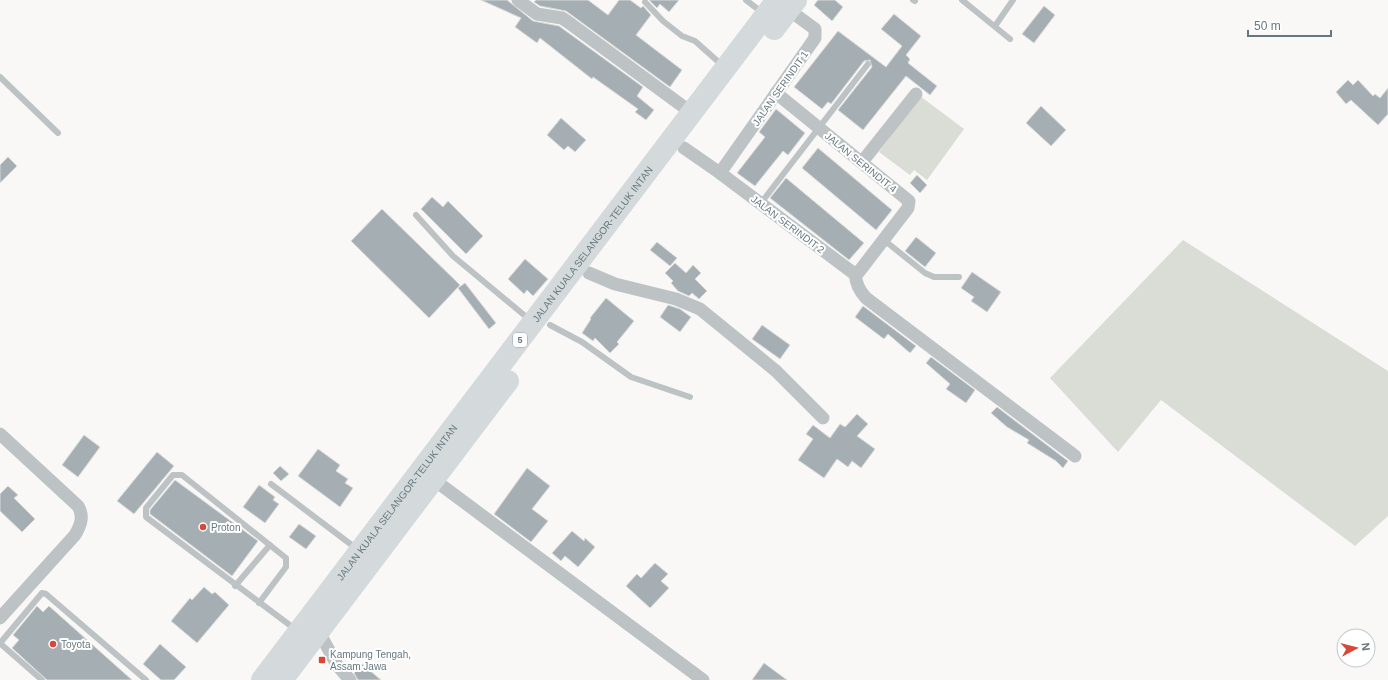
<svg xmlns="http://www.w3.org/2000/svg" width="1388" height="680" viewBox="0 0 1388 680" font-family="Helvetica,sans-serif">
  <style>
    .green { fill: #d9ddd6 }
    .building { fill: #a5afb3; stroke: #dadad9 }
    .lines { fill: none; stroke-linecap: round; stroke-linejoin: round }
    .lane { stroke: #bdc3c5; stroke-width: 6 }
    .street { stroke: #bdc3c5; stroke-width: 13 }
    .highway { stroke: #d4d9db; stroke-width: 22 }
    .poi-dot { fill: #d74838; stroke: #fff; stroke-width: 1.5 }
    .labels { text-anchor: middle; stroke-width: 4; stroke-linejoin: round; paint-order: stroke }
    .shield { fill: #fff; stroke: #94a0a5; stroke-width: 1 }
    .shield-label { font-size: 9px; font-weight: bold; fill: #66787f }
    .street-label { font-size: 10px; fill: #66787f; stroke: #fff }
    .poi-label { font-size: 10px; fill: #66787f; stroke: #fff; text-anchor: start }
  </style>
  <rect width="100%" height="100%" fill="#f9f8f6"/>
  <g class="green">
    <polygon points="920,96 964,129 927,180 914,170 910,175 879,152"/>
    <polygon points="1183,240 1388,371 1388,516 1355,546 1161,400 1118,452 1050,378"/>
  </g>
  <g class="building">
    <polygon points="481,0 507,0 533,21 559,26 643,87 637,96 654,110 646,120 635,112 638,109 593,77 592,79 540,38 537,43 515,27 521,18"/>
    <polygon points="536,0 588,0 608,15 619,0 630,0 641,8 643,6 651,15 636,35 682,70 670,87 566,11 540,6 534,2"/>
    <polygon points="649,0 679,0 669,12 660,4 657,8"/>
    <polygon points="818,0 835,0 843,7 832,21 814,5"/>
    <polygon points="1044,6 1055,15 1034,43 1022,34"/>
    <polygon points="894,14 921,36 906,55 910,59 908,63 937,86 930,95 906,76 863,130 838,110 872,67 870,60 864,61 831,104 828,102 822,109 794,87 838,31 886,67 902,46 881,29"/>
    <polygon points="1348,80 1353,85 1358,80 1373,96 1375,94 1380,98 1388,88 1388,114 1378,125 1351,100 1346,104 1336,92"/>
    <polygon points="1041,106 1066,130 1051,146 1026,123"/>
    <polygon points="776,109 805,133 788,155 783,151 755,186 737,173 765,137 759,132"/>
    <polygon points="561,118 586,140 575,152 568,146 564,150 547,135"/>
    <polygon points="818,148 892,210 876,230 802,168"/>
    <polygon points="8,157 17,166 0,183 0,165"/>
    <polygon points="917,175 927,185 920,193 910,183"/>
    <polygon points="786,178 864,243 849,260 770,198"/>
    <polygon points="432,197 443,207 448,201 483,236 466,254 421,209"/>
    <polygon points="382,209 460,285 429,318 351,241"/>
    <polygon points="916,237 936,253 925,267 905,251"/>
    <polygon points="657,242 677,258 670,266 650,250"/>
    <polygon points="525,259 548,279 533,296 527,290 524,294 508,279"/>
    <polygon points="675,263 686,273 693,265 701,273 695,279 707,291 699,299 692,293 689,296 678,291 671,283 673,281 665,273"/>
    <polygon points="972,272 1001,292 987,312 971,301 974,297 961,288"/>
    <polygon points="465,283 496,323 489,329 458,288"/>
    <polygon points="606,298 634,321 617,342 619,344 610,353 595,338 593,341 582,333 591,319 590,318"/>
    <polygon points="668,305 680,309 691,317 680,332 660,317"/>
    <polygon points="863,306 916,346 910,353 888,334 884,339 855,317"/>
    <polygon points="762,325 790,345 780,359 752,339"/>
    <polygon points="931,357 975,390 966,403 946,389 950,384 926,363"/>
    <polygon points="997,407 1068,461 1063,468 1056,461 1027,443 1029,440 1007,427 991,413"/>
    <polygon points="857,414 868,424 857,436 875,449 861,468 852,461 848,467 837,459 824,478 798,460 813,439 806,434 813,425 830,438 840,424 845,427"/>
    <polygon points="84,435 100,447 78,477 62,465"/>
    <polygon points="318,449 340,465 336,471 348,479 345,483 353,488 340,507 298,476"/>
    <polygon points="157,452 174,466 134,514 117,501"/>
    <polygon points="280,466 289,474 281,481 273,473"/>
    <polygon points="527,468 550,486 532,509 548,521 531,542 494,514"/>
    <polygon points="175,480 258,541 232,576 150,514 150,510"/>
    <polygon points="259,485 275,497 273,500 279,504 265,523 243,507"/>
    <polygon points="8,486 18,495 14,498 35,519 22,532 0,511 0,494"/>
    <polygon points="299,524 316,536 306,549 289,537"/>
    <polygon points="572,531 584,541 585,538 595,547 578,567 565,556 561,561 552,553"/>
    <polygon points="655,563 668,574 661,581 669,588 650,608 626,586 637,574 641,578"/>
    <polygon points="204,587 212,594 215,592 229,605 197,643 171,621 190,598 192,600"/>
    <polygon points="37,606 43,612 49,606 132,680 47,680 12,648 19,640 13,635"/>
    <polygon points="160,644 186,667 174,680 161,680 143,664"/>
    <polygon points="764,663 787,680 752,680"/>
    <polygon points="362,664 381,680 358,680 354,673"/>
  </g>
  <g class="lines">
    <g class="lane">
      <polyline points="746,0 763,13"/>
      <polyline points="913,0 915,1"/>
      <polyline points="962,0 1010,39"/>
      <polyline points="645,2 663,21 682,36 695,41 723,66"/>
      <polyline points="995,26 1013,0"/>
      <polyline points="0,77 58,133"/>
      <polyline points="761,203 868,64"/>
      <polyline points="416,215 453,256 530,320"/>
      <polyline points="884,240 925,273 934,277 959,277"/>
      <polyline points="550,325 582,342 631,377 690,397"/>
      <polyline points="271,484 357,549"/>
      <polyline points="235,586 270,545"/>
      <polyline points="259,603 286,567 286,558 182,475 173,475 146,508 146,517 295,629"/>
      <polyline points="42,680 2,645 1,642 42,593 46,594 146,680"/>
    </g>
    <g class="street">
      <polyline points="518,0 537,14 562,18 568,22 692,113"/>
      <polyline points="684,148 720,173 852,272 858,273 908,208 909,201 776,93"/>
      <polyline points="862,162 916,94"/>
      <polyline points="720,173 815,38 815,29 789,10"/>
      <polyline points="589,273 615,284 676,299 700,309 776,371 823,418"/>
      <path d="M855 273C856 284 859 290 866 298L1075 456"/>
      <path d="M0 434 78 506C84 516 81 525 75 535L0 618"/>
      <polyline points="433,479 703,680"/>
      <polyline points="319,632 337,665 350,680"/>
    </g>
    <g class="highway">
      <polyline points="774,29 796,0"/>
      <path id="s1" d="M262 680 777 0"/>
      <polyline points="282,680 508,381"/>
    </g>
  </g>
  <g class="poi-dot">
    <circle cx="203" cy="527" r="4"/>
    <circle cx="53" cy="644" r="4"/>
    <rect x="318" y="656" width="8" height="8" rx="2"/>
  </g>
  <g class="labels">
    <rect class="shield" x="513" y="333" width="14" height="14" rx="3"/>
    <g class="shield-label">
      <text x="520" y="343">5</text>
    </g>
    <g class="street-label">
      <text transform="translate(780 88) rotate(-55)" y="4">JALAN SERINDIT 1</text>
      <text transform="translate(861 162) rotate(39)" y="4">JALAN SERINDIT 4</text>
      <text transform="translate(788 224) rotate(37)" y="4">JALAN SERINDIT 2</text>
      <text dy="4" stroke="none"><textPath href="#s1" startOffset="547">JALAN KUALA SELANGOR-TELUK INTAN</textPath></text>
      <text dy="4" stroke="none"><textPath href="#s1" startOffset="223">JALAN KUALA SELANGOR-TELUK INTAN</textPath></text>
    </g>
    <g class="poi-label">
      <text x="211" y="531">Proton</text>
      <text x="61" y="648">Toyota</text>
      <text x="330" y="658">Kampung Tengah,<tspan x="330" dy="12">Assam Jawa</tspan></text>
    </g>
  </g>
  <g transform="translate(1356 648) rotate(83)"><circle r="19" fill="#ffffff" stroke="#c2c9cc"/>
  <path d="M0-3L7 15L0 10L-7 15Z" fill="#d74838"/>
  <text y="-6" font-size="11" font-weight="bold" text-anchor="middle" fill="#66787f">N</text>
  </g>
  <path d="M1248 30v6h83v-6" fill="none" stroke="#66787f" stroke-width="2"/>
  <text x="1254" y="30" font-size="12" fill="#66787f" stroke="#ffffff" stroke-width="3" paint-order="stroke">50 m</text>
</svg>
